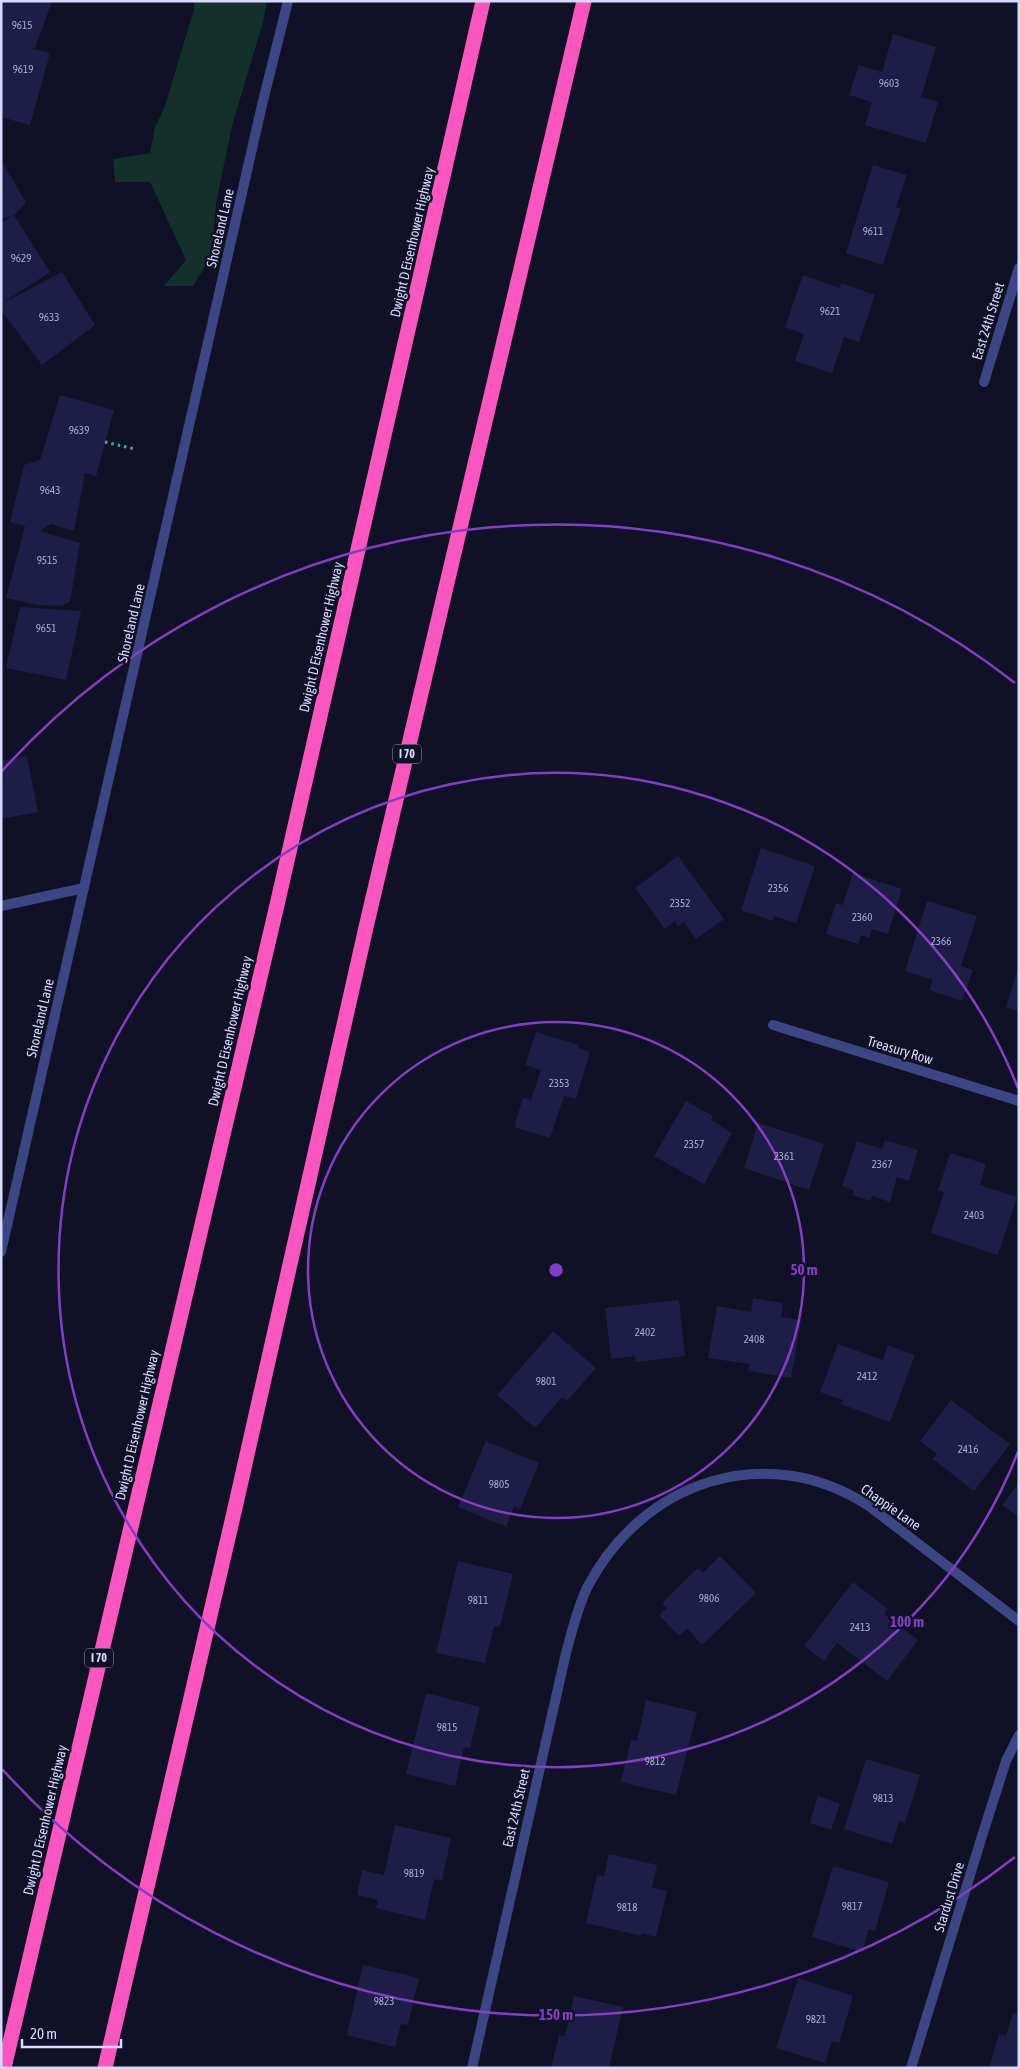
<svg xmlns="http://www.w3.org/2000/svg" width="1020" height="2069" viewBox="0 0 1020 2069" font-family="'Asap Condensed',sans-serif">
  <style>
    .green { fill: #13302a }
    .building { fill: #1e1d47 }
    .lines { fill: none; stroke-linecap: round; stroke-linejoin: round }
    .path { stroke: #33b598; stroke-width: 3; stroke-dasharray: 2.5 4; stroke-linecap: butt }
    .street { stroke: #3d4684; stroke-width: 10 }
    .highway { stroke: #fa56c0; stroke-width: 15 }
    .ring { fill: none; stroke: #843dc5; stroke-width: 2.5 }
    .labels { text-anchor: middle; stroke-width: 5; stroke-linejoin: round; paint-order: stroke }
    .number-label { font-size: 11px; fill: #a9aad0 }
    .shield { fill: #101026; stroke: #9b9dbd; stroke-width: 1 }
    .shield-label { font-size: 12px; font-weight: bold; fill: #d7d9fe }
    .street-label { font-size: 14px; fill: #d7d9fe; stroke: #101026 }
    .centre { fill: #843dc5; stroke: #101026; stroke-width: 2.5 }
    .ring-label { font-size: 15px; text-anchor: middle; font-weight: bold; fill: #843dc5; stroke: #101026; stroke-width: 5; stroke-linejoin: round; paint-order: stroke }
  </style>
  <rect width="100%" height="100%" fill="#101026"/>
  <polygon class="green" points="194,1 267,1 263,22 232,126 216,203 212,255 193,286 164,286 186,260 150,182 115,182 113,159 150,153 155,127 165,106 194,9"/>
  <g class="building">
    <polygon points="1,1 52,1 35,48 27,47 50,53 30,125 1,117"/>
    <polygon points="893,34 936,47 921,97 938,102 926,143 865,125 872,102 849,95 859,65 882,72"/>
    <polygon points="1,159 26,203 14,215 1,220"/>
    <polygon points="873,165 907,175 896,207 901,208 883,265 846,253"/>
    <polygon points="14,215 50,272 1,304 1,223"/>
    <polygon points="62,272 95,325 42,365 1,310 1,304"/>
    <polygon points="803,275 840,288 841,283 875,295 859,342 844,337 832,373 795,361 804,334 785,327"/>
    <polygon points="60,395 114,410 96,476 85,473 74,531 51,524 40,531 80,543 70,602 61,606 38,605 6,598 25,526 10,522 24,465 40,460"/>
    <polygon points="20,607 81,611 66,680 6,668"/>
    <polygon points="27,756 38,812 1,819 1,761"/>
    <polygon points="761,848 815,866 796,923 774,916 773,921 741,910"/>
    <polygon points="678,856 724,919 696,939 684,922 678,926 675,921 665,929 635,888"/>
    <polygon points="853,873 902,889 888,934 872,929 869,938 861,935 858,944 826,934 836,903 843,905"/>
    <polygon points="927,901 977,916 961,966 973,970 962,1001 929,990 933,980 905,971"/>
    <polygon points="1018,968 1019,968 1019,1011 1006,1007"/>
    <polygon points="536,1032 579,1045 578,1048 590,1052 576,1099 564,1096 550,1138 514,1127 523,1098 531,1100 541,1070 525,1065"/>
    <polygon points="686,1101 713,1116 711,1120 732,1133 704,1184 654,1156"/>
    <polygon points="758,1123 824,1144 809,1190 744,1168"/>
    <polygon points="885,1140 918,1150 909,1181 897,1177 890,1202 872,1196 871,1201 852,1195 854,1190 842,1186 857,1141 882,1149"/>
    <polygon points="950,1153 986,1164 980,1185 1017,1197 998,1255 931,1233 944,1192 938,1191"/>
    <polygon points="753,1298 783,1303 781,1317 801,1320 791,1378 748,1371 749,1364 708,1358 717,1306 751,1312"/>
    <polygon points="679,1300 685,1356 636,1362 635,1356 611,1359 605,1308"/>
    <polygon points="553,1331 596,1368 567,1401 562,1397 535,1428 497,1395"/>
    <polygon points="838,1344 883,1360 888,1345 915,1355 890,1422 841,1404 843,1400 820,1392"/>
    <polygon points="951,1400 1010,1444 974,1491 933,1459 937,1454 920,1441"/>
    <polygon points="486,1441 539,1463 520,1509 514,1506 506,1527 458,1507"/>
    <polygon points="1019,1483 1019,1517 1002,1505"/>
    <polygon points="720,1556 756,1593 702,1645 687,1628 679,1636 659,1615 667,1608 662,1603 698,1568 703,1573"/>
    <polygon points="458,1561 513,1574 500,1627 494,1626 485,1663 436,1653"/>
    <polygon points="853,1582 888,1609 884,1614 918,1640 887,1681 837,1643 824,1661 804,1646"/>
    <polygon points="426,1693 480,1707 470,1748 464,1747 455,1786 406,1774"/>
    <polygon points="646,1700 697,1712 676,1795 621,1782 631,1740 637,1741"/>
    <polygon points="866,1759 920,1775 905,1823 899,1821 892,1844 844,1829"/>
    <polygon points="818,1796 840,1804 831,1830 810,1823"/>
    <polygon points="395,1825 451,1838 442,1881 434,1879 425,1920 376,1908 378,1900 357,1895 362,1870 384,1875"/>
    <polygon points="609,1854 657,1865 652,1888 667,1891 656,1937 641,1933 641,1936 586,1923 597,1875 604,1876"/>
    <polygon points="833,1866 889,1882 875,1931 869,1929 862,1952 812,1937"/>
    <polygon points="363,1965 419,1978 408,2025 401,2024 395,2047 347,2035"/>
    <polygon points="798,1978 853,1996 839,2043 832,2041 825,2063 776,2048"/>
    <polygon points="574,1996 623,2007 609,2068 551,2068 559,2035 565,2036"/>
    <polygon points="1013,2013 1019,2015 1019,2068 989,2068 999,2034 1006,2036"/>
  </g>
  <g class="lines">
    <polyline class="path" points="105,442 135,449"/>
    <g class="street">
      <polyline points="984,382 1019,268"/>
      <polyline points="1,906 84,888"/>
      <polyline points="773,1025 1019,1101"/>
      <polyline points="1,1252 262,105 288,1"/>
      <path d="M472 2068 566 1653C572 1631 577 1609 587 1588 642 1481 766 1439 869 1506L1019 1621"/>
      <polyline points="911,2068 982,1836 1006,1761 1019,1735"/>
    </g>
    <g class="highway">
      <polyline points="4,2068 277,905 483,1"/>
      <polyline points="105,2068 235,1508 367,923 584,1"/>
    </g>
  </g>
  <g class="ring">
    <circle cx="556" cy="1270" r="248"/>
    <path d="M1018 1452A497 497 0 1 1 1018 1088"/>
    <path d="M1015 1857A745 745 0 0 1 2 1769M2 771A745 745 0 0 1 1015 683"/>
  </g>
  <g class="labels">
    <g class="number-label">
      <text x="22" y="29">9615</text>
      <text x="23" y="73">9619</text>
      <text x="889" y="87">9603</text>
      <text x="873" y="235">9611</text>
      <text x="21" y="262">9629</text>
      <text x="830" y="315">9621</text>
      <text x="49" y="321">9633</text>
      <text x="79" y="434">9639</text>
      <text x="50" y="494">9643</text>
      <text x="47" y="564">9515</text>
      <text x="46" y="632">9651</text>
      <text x="778" y="892">2356</text>
      <text x="680" y="907">2352</text>
      <text x="862" y="921">2360</text>
      <text x="941" y="945">2366</text>
      <text x="559" y="1087">2353</text>
      <text x="694" y="1148">2357</text>
      <text x="784" y="1160">2361</text>
      <text x="882" y="1168">2367</text>
      <text x="974" y="1219">2403</text>
      <text x="645" y="1336">2402</text>
      <text x="754" y="1343">2408</text>
      <text x="867" y="1380">2412</text>
      <text x="546" y="1385">9801</text>
      <text x="968" y="1453">2416</text>
      <text x="499" y="1488">9805</text>
      <text x="709" y="1602">9806</text>
      <text x="478" y="1604">9811</text>
      <text x="860" y="1631">2413</text>
      <text x="447" y="1731">9815</text>
      <text x="655" y="1765">9812</text>
      <text x="883" y="1802">9813</text>
      <text x="414" y="1877">9819</text>
      <text x="852" y="1910">9817</text>
      <text x="627" y="1911">9818</text>
      <text x="384" y="2005">9823</text>
      <text x="816" y="2023">9821</text>
    </g>
    <g class="shield">
      <rect x="393" y="744.5" width="28" height="19" rx="4"/>
      <rect x="85" y="1648.5" width="28" height="19" rx="4"/>
    </g>
    <g class="shield-label">
      <text x="407" y="758">I 70</text>
      <text x="99" y="1662">I 70</text>
    </g>
    <g class="street-label">
      <text transform="translate(220 228) rotate(-77)" y="5">Shoreland Lane</text>
      <text transform="translate(412 242) rotate(-77)" y="5">Dwight D Eisenhower Highway</text>
      <text transform="translate(988 321) rotate(-73)" y="5">East 24th Street</text>
      <text transform="translate(131 623) rotate(-77)" y="5">Shoreland Lane</text>
      <text transform="translate(321 637) rotate(-77)" y="5">Dwight D Eisenhower Highway</text>
      <text transform="translate(40 1018) rotate(-77)" y="5">Shoreland Lane</text>
      <text transform="translate(230 1031) rotate(-77)" y="5">Dwight D Eisenhower Highway</text>
      <text transform="translate(900 1050) rotate(17)" y="5">Treasury Row</text>
      <text transform="translate(137 1425) rotate(-77)" y="5">Dwight D Eisenhower Highway</text>
      <text transform="translate(891 1507) rotate(35)" y="5">Chappie Lane</text>
      <text transform="translate(516 1808) rotate(-77)" y="5">East 24th Street</text>
      <text transform="translate(45 1820) rotate(-77)" y="5">Dwight D Eisenhower Highway</text>
      <text transform="translate(949 1897) rotate(-73)" y="5">Stardust Drive</text>
    </g>
  </g>
  <circle cx="556" cy="1270" r="8" class="centre"/>
  <g class="ring-label">
    <text x="804" y="1275">50 m</text>
    <text x="907" y="1627">100 m</text>
    <text x="556" y="2020">150 m</text>
  </g>
  <rect width="1020" height="2069" fill="none" stroke="#d7d9fe" stroke-width="5"/>
  <path d="M22 2039v8h99v-8" fill="none" stroke="#d7d9fe" stroke-width="2.5"/>
  <text x="30" y="2039" font-size="15" fill="#d7d9fe" stroke="#101026" stroke-width="4" paint-order="stroke">20 m</text>
</svg>
